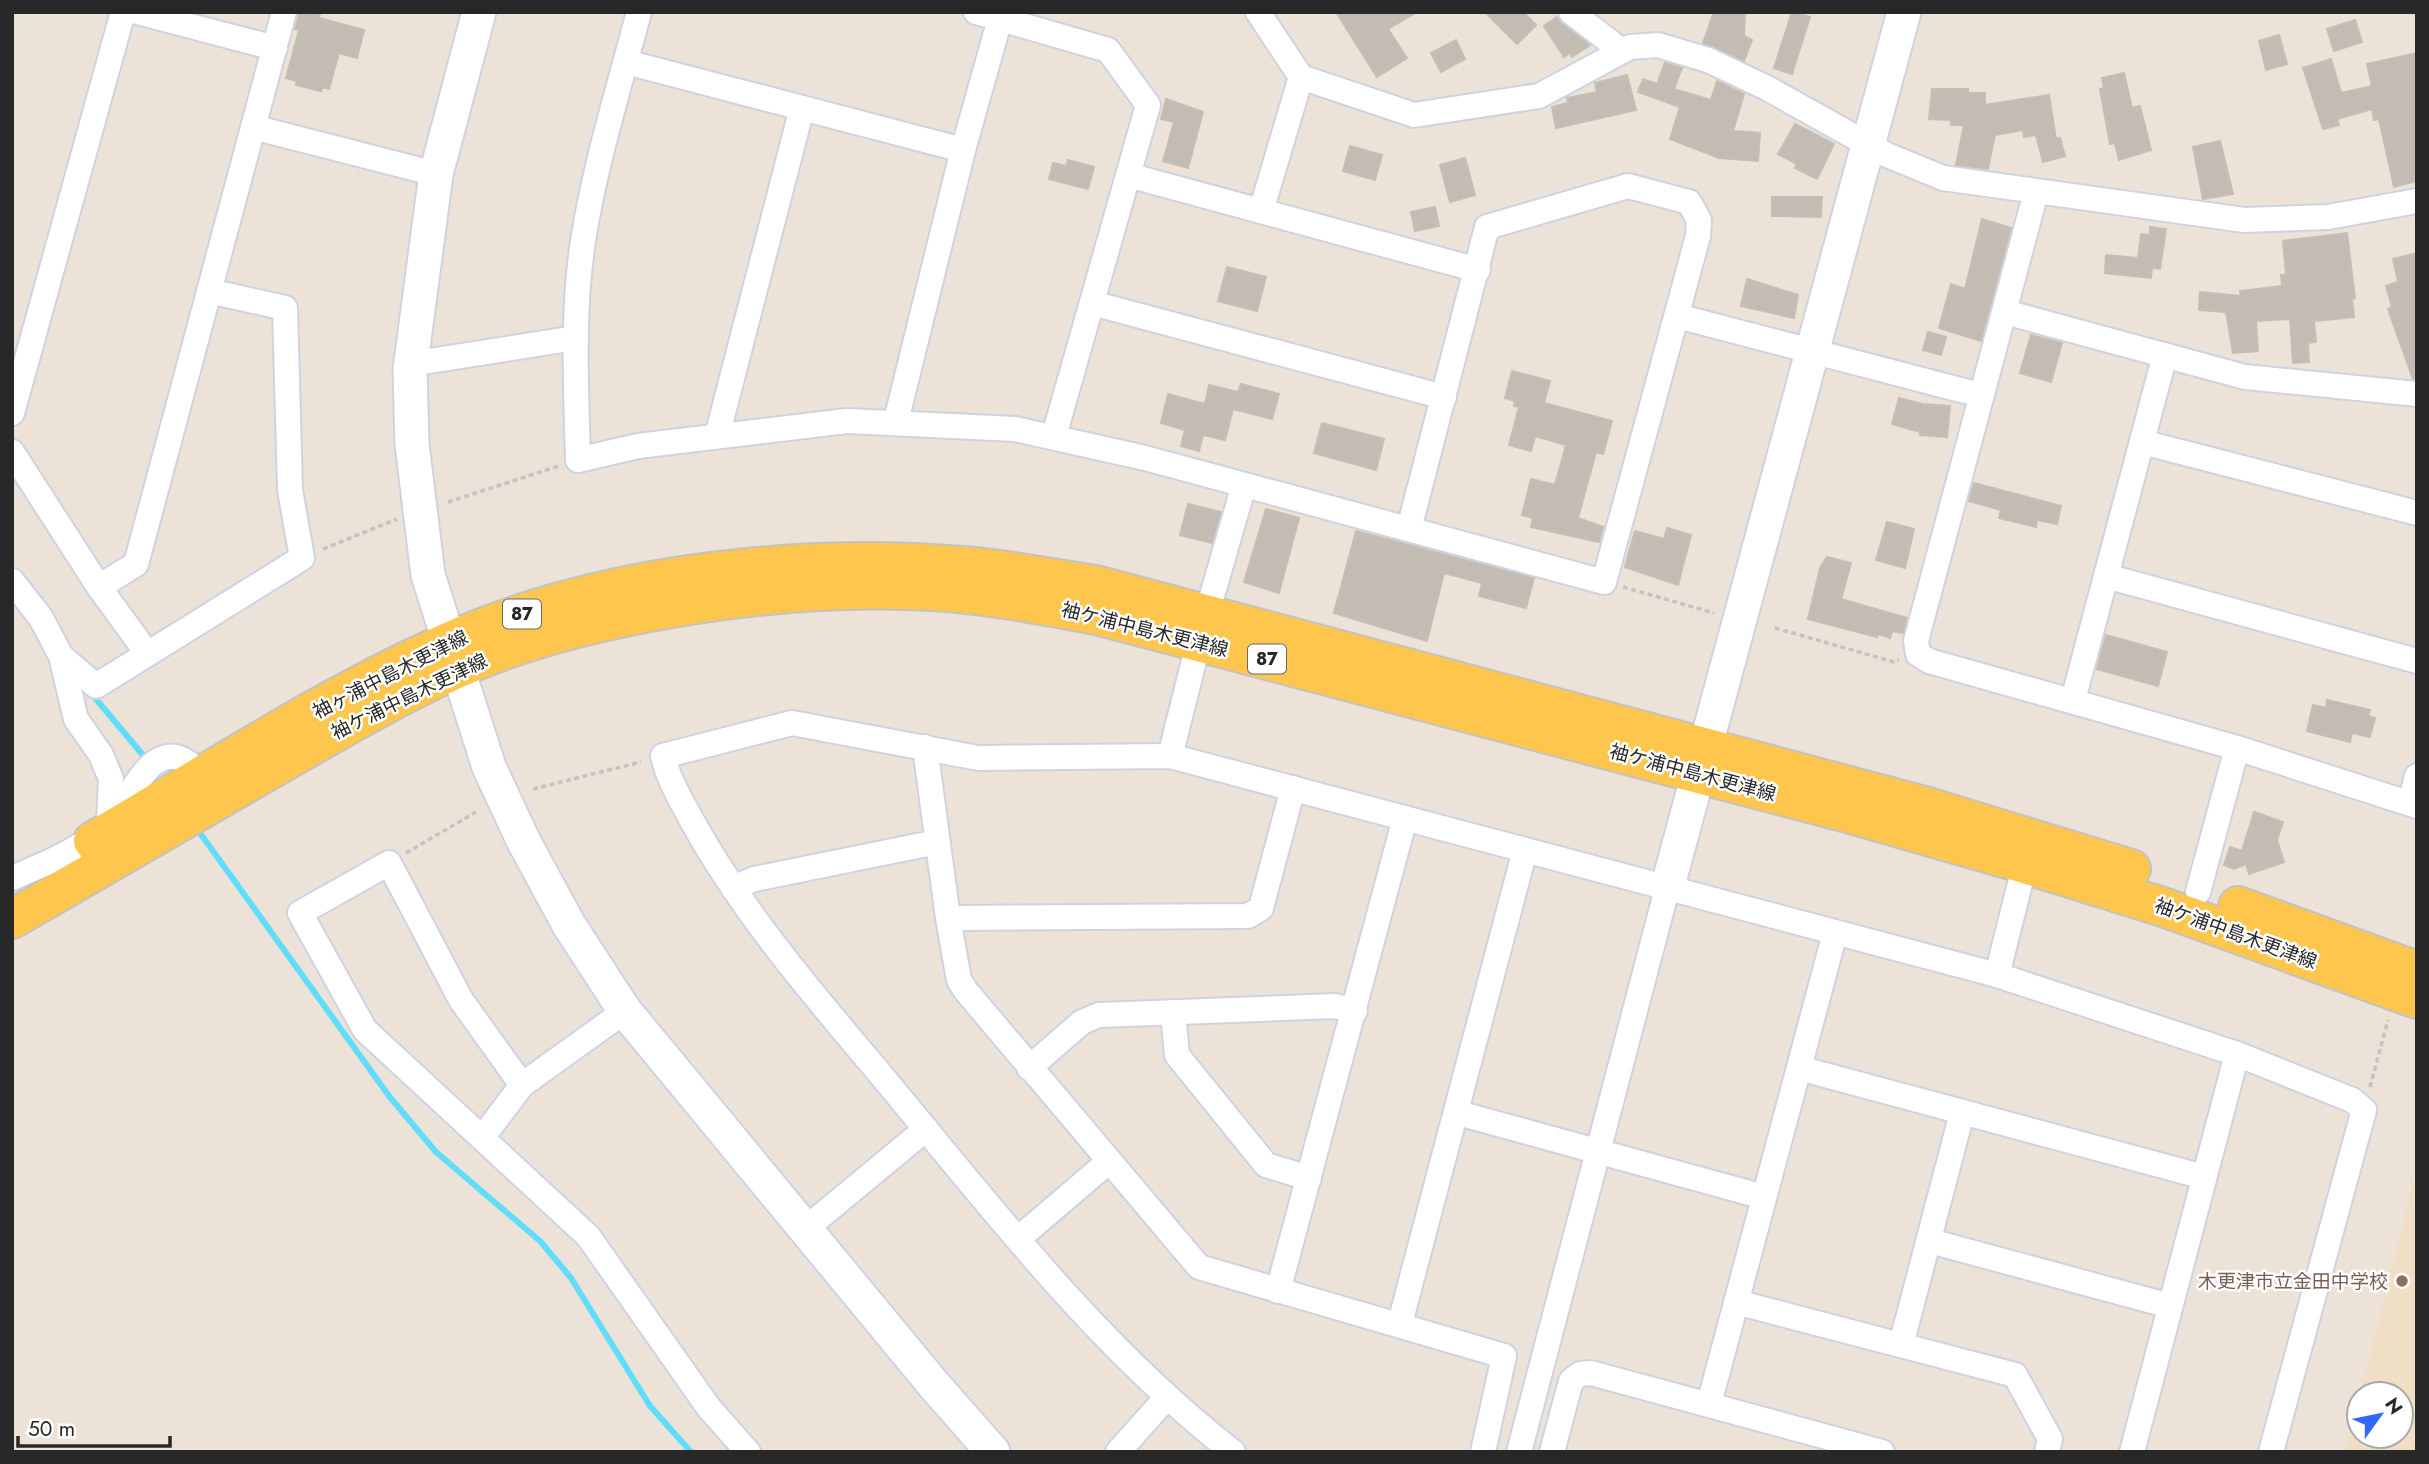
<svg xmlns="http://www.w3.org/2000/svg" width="2429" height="1464" viewBox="0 0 2429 1464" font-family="Jost,'Noto Sans JP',sans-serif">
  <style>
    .education { fill: #f0dfc5 }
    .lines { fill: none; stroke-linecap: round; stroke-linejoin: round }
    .stream { stroke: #5fddfa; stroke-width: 6 }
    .building { fill: #c3bcb5; stroke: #c7beb2; stroke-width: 2 }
    .street-casing { stroke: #cdd3e3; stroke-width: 28 }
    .secondary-casing { stroke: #cdd3e3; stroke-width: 37 }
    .primary-casing { stroke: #c3c3c3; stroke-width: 42 }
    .path { stroke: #c3c3c3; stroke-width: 3.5; stroke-dasharray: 5 3.5; stroke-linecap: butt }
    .street { stroke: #fff; stroke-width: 24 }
    .secondary { stroke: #fff; stroke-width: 33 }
    .primary { stroke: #fec64c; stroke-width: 38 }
    .education-dot { fill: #8d6e63; stroke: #fff; stroke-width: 2.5 }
    .labels { text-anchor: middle; stroke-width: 5; stroke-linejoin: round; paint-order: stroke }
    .shield { fill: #fff; stroke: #686868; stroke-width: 2 }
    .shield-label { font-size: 18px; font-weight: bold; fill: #282828 }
    .street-label { font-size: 19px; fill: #282828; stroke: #fff }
    .education-label { font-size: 19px; fill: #785e54; stroke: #fff; text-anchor: end }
  </style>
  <rect width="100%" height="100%" fill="#ece2d8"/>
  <polygon class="education" points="2417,1168 2417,1452 2345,1452 2359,1397 2359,1436 2401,1436 2401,1394 2360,1394"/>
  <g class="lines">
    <g class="stream">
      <polyline points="91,693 147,760"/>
      <polyline points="195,826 389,1096 436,1152 540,1241 571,1278 650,1406 691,1452"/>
    </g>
  </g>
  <g class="building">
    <polygon points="300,12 320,12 319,18 364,30 357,58 339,53 329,89 323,87 321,91 296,85 297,81 286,78 299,30 295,29"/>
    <polygon points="1336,12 1417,12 1388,29 1407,58 1377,77"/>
    <polygon points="1485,12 1523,12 1536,25 1517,44"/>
    <polygon points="1714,12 1745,12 1744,36 1752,40 1744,61 1703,43"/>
    <polygon points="1792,12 1810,17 1792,74 1774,68"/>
    <polygon points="1557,17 1562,24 1590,45 1572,57 1570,53 1564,57 1544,26"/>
    <polygon points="2355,20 2362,42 2334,51 2327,29"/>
    <polygon points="2279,35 2287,64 2266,70 2259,41"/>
    <polygon points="1456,40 1465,59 1441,72 1431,53"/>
    <polygon points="2417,53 2417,181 2394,187 2379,119 2374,120 2372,109 2337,119 2339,125 2323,129 2303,68 2331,59 2341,93 2372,86 2367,64"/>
    <polygon points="1665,63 1682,68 1674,89 1711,100 1717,81 1744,94 1733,131 1760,133 1758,161 1719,158 1670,139 1680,107 1638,92 1643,79 1657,84"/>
    <polygon points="2124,73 2132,108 2140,106 2151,150 2119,160 2115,143 2110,144 2100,89 2104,88 2102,78"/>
    <polygon points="1627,75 1636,110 1556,128 1552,107 1568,103 1567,98 1597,92 1595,83"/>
    <polygon points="1932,89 1968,89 1968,93 1985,93 1985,105 2049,95 2056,139 2060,138 2065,156 2043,162 2036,135 2024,137 2023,130 1995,135 1988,169 1956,165 1964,125 1951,125 1951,120 1929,119"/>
    <polygon points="1166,99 1203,112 1188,168 1163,161 1174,122 1161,119"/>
    <polygon points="1795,124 1834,144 1817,179 1795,168 1797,164 1778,154"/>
    <polygon points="2220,141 2233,194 2203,199 2193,147"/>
    <polygon points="1350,146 1382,155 1375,180 1343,171"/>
    <polygon points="1465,158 1475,195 1450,202 1440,165"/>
    <polygon points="1068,160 1094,167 1088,189 1049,179 1053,163 1066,166"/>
    <polygon points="1772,197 1822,197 1821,217 1772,216"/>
    <polygon points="1435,207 1439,226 1415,231 1411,212"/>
    <polygon points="1982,219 2011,228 1981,341 1939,328 1951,284 1965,289"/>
    <polygon points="2150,227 2166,229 2160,269 2152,268 2151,278 2105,273 2106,255 2138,258 2141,234 2150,235"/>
    <polygon points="2347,233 2355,298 2352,299 2354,317 2314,321 2316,342 2308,343 2309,362 2293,363 2290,319 2256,321 2258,351 2233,353 2226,312 2199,310 2200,292 2241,296 2240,291 2282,286 2281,275 2286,275 2283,241"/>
    <polygon points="2417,253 2417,378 2413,379 2388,309 2392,307 2386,286 2398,282 2393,259"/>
    <polygon points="1227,267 1266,277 1257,311 1218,301"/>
    <polygon points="1747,279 1798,295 1794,318 1741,306"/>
    <polygon points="1928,332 1946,337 1941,355 1923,350"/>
    <polygon points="2031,335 2062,343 2051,382 2020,373"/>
    <polygon points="1512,371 1550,381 1544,403 1612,421 1603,454 1596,452 1578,518 1603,527 1599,542 1531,527 1533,518 1522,515 1531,479 1555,485 1566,445 1535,436 1531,451 1509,445 1519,407 1514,406 1515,401 1505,398"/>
    <polygon points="1241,384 1279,394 1272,419 1233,409 1225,440 1203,435 1199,451 1181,446 1185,430 1161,423 1168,394 1205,404 1209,385 1238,392"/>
    <polygon points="1899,398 1922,404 1950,406 1947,437 1920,435 1920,432 1892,424"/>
    <polygon points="1322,423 1384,439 1376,470 1314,453"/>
    <polygon points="1974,483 2061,506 2057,524 2037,520 2036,527 1999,518 2001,510 1969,501"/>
    <polygon points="1188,504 1221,512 1212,543 1180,535"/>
    <polygon points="1266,509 1299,518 1279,593 1244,582"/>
    <polygon points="1887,522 1914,529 1905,568 1876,560"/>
    <polygon points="1667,528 1691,535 1678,585 1625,567 1635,531 1664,539"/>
    <polygon points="1356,531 1534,578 1526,608 1479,596 1482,583 1444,573 1427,641 1334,613"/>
    <polygon points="1827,557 1851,563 1841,599 1907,618 1903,633 1892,631 1890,638 1878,634 1877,637 1808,619 1820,568"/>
    <polygon points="2106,635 2167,652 2158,686 2097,669"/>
    <polygon points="2327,700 2370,710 2368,716 2375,718 2370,737 2352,733 2350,742 2307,731 2313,705 2326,708"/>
    <polygon points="2254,812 2283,822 2277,840 2284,862 2249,874 2246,864 2234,869 2224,865 2230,847 2242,851"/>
  </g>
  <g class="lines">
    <g class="street-casing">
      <g id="street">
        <polyline points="137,12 275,48"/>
        <path d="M639 12C619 88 595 164 583 241 572 313 576 387 578 460L638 446 847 421 1015 429 1145 458 1604 582 1698 236 1699 220 1689 202 1628 186 1487 227 1409 529"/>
        <polyline points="976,12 1108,50 1148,105 1054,436"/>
        <polyline points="1258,12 1301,77 1414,115 1539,96 1630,47 1658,45 1708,60 1767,88 1887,155 1943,178 2244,220 2328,217 2417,201"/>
        <polyline points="1571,12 1622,51"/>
        <polyline points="626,62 963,150"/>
        <polyline points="253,127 436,174"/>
        <polyline points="1128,175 1478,270"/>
        <polyline points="2036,192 1916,641 1918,654 1929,661 2237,748 2417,806"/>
        <polyline points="1261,211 1301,77"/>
        <polyline points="1092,303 1444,397"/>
        <polyline points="2005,312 2245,377 2417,394"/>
        <polyline points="1677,316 1980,395"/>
        <polyline points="410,364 576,338"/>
        <polyline points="12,413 123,12"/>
        <polyline points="896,421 963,150 1000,19"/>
        <polyline points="717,436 802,108"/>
        <polyline points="2142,442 2417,513"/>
        <polyline points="12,452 99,587 147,653"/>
        <polyline points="2106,576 2417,661"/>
        <polyline points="12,581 41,618 61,656 76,719 101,755 111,779 109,822"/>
        <polyline points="99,587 136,564 284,12"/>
        <polyline points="1207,613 1244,485"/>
        <polyline points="61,656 96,686 302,558 290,490 285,308 209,291"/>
        <polyline points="2073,700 2165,355"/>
        <polyline points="925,747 948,918 959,980 966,991 1199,1267 1504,1356 1483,1452"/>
        <polyline points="1170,756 1199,641"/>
        <polyline points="2410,803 2417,776"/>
        <path d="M12 878C47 863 84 849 110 821 124 806 140 771 157 761 178 749 189 764 204 775"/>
        <polyline points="733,888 754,879 937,842"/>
        <polyline points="2198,892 2237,748"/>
        <polyline points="948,918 1248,916 1261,908 1293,788"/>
        <polyline points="1997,975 2025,864"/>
        <polyline points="1173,1012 1177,1055 1266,1165 1309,1178"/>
        <polyline points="1029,1068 1082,1022 1099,1015 1335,1006 1355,1011"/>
        <polyline points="1799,1068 2204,1177"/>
        <polyline points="522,1085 461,1000 389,863 300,913 365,1030 588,1236 709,1408 748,1452"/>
        <polyline points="1458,1113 1764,1197"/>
        <polyline points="482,1138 522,1085 625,1011"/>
        <polyline points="804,1230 926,1129"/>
        <polyline points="1018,1239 1108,1162"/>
        <polyline points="1930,1241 2170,1306"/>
        <polyline points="1278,1291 1405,818"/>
        <polyline points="1736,1302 2015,1375 2050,1439 2047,1452"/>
        <polyline points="1400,1323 1525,850"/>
        <polyline points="1901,1345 1962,1113"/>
        <polyline points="1709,1404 1835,933"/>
        <polyline points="1118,1452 1167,1397"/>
        <path d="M1233 1452C1094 1344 988 1203 876 1069 809 990 741 910 691 819 680 798 668 779 663 756L792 723 978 758 1170 756 1997 975 2237 1054 2352 1100 2364 1110 2271 1452"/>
        <polyline points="1519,1452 1667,889"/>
        <polyline points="1552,1452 1571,1381 1580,1374 1591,1373 1882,1452"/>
        <polyline points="2132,1452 2237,1054"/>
      </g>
    </g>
    <g class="secondary-casing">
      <g id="secondary">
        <polyline points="479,12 436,174 410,370 412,444 428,575 489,767 524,842 569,925 625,1011 934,1385 993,1452"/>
        <polyline points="1667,889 1904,12"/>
      </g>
    </g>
    <g class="primary-casing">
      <g id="primary">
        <path d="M93 841C209 773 324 697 448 642 603 573 806 551 974 567 1015 571 1056 579 1096 585L1928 807 2131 869"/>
        <polyline points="2238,906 2417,971"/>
        <path d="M12 919C96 870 180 821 264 773 327 737 389 700 454 670 578 614 769 586 905 590 970 591 1033 603 1096 615L1851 814 2025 864 2163 907 2417 999"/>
      </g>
    </g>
    <g class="path">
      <polyline points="448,502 559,466"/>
      <polyline points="323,549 397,519"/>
      <polyline points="1623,587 1714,613"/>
      <polyline points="1775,628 1894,662 1899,660"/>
      <polyline points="533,789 641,762"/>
      <polyline points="406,853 476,812"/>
      <polyline points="2370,1087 2388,1020"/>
    </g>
    <use href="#street" class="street"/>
    <use href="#secondary" class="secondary"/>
    <use href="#primary" class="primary"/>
  </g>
  <circle class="education-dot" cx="2402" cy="1281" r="7"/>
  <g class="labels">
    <g class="shield">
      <rect x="503" y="599.5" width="38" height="29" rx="5"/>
      <rect x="1248" y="644.5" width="38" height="29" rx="5"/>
    </g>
    <g class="shield-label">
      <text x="522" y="620">87</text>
      <text x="1267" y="665">87</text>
    </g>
    <g class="street-label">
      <text transform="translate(1145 629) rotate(14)" y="7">袖ケ浦中島木更津線</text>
      <text transform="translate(390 674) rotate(-27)" y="7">袖ヶ浦中島木更津線</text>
      <text transform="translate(409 696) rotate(-26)" y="7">袖ケ浦中島木更津線</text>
      <text transform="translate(1693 772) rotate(15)" y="7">袖ケ浦中島木更津線</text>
      <text transform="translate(2236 933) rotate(20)" y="7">袖ケ浦中島木更津線</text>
    </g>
    <g class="education-label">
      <text x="2388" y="1288">木更津市立金田中学校</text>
    </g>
  </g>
  <rect width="2429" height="1464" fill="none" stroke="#282828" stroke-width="28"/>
  <g transform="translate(2380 1415) rotate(57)"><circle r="33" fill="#ffffff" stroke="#a9a9a9" stroke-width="2"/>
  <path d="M0-5L12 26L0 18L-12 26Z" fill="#3268ff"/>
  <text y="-10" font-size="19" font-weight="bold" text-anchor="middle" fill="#282828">N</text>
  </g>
  <path d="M18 1436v10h152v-10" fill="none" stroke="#282828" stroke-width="3.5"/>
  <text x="28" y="1436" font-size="21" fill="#282828" stroke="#ffffff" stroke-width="5" paint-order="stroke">50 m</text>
</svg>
